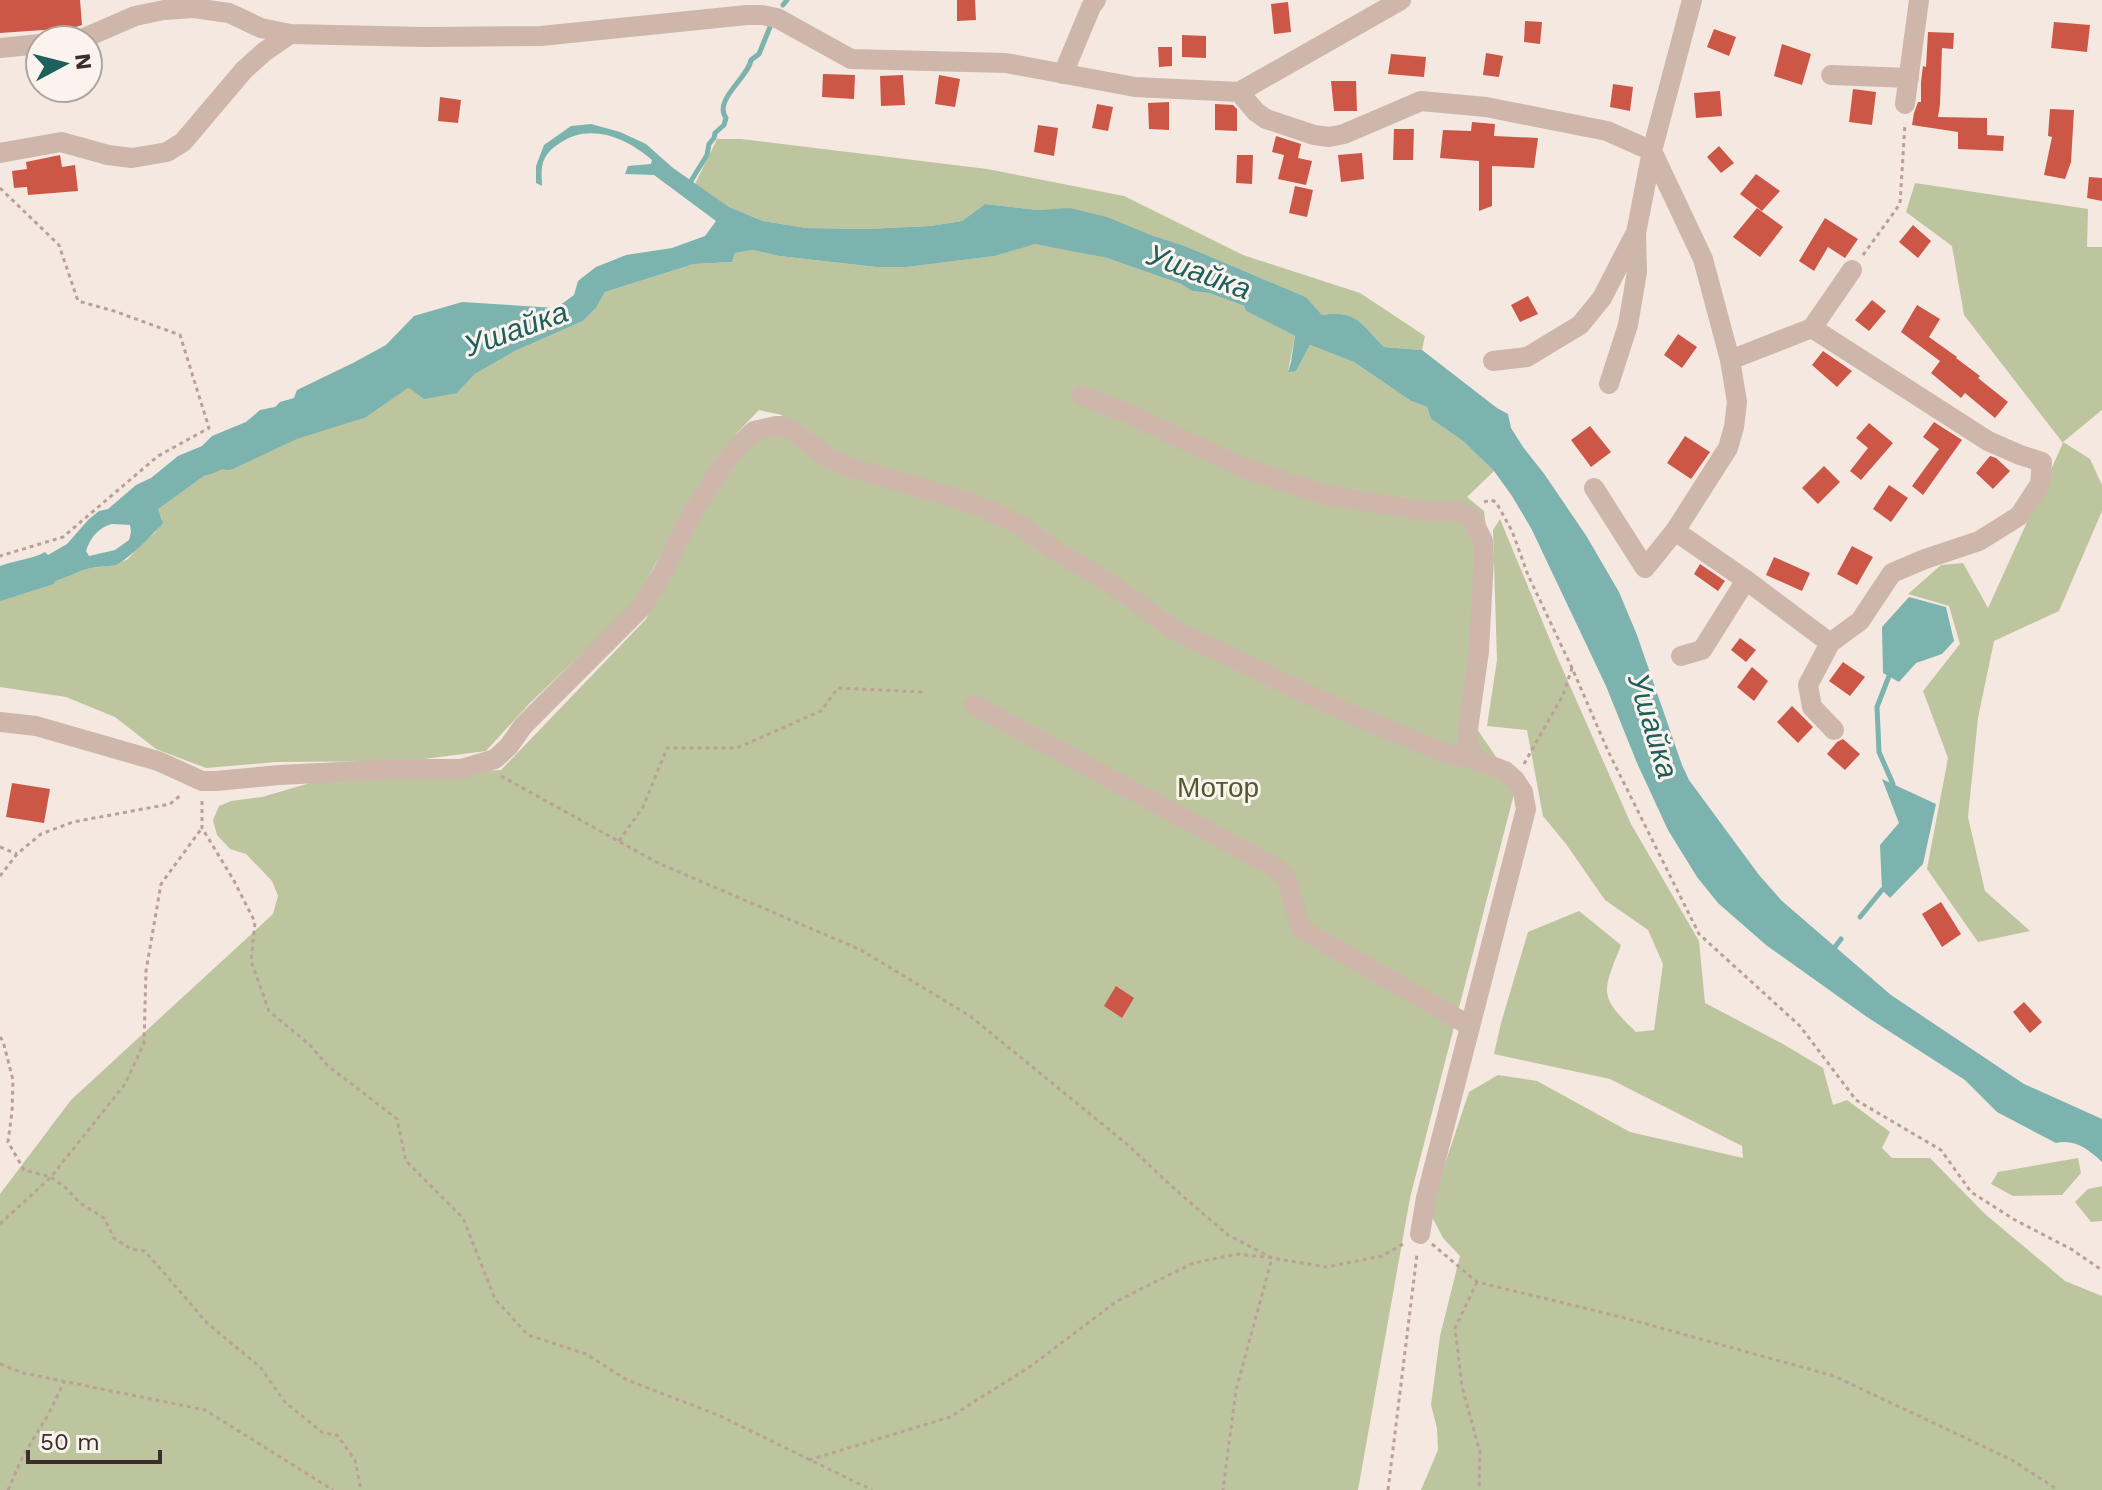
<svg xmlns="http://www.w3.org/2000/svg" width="2102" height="1490" viewBox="0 0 2102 1490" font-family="'Work Sans',sans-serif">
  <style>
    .green { fill: #bdc59f }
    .water { fill: #7db3af; fill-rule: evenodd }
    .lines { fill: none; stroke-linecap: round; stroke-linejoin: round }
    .stream { stroke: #7db3af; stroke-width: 5 }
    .river { stroke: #7db3af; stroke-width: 32 }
    .building { fill: #cc5747 }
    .path { stroke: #baa095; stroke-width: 3; stroke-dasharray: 4 4; stroke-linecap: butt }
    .minor { stroke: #ceb6ab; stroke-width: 20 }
    .labels { text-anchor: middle; stroke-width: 6; stroke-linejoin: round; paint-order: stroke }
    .park-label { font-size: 28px; fill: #505b2c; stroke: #fbf3ed }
    .water-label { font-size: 30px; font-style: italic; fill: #1d605c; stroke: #fbf3ed }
  </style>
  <rect width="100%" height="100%" fill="#f4e8e0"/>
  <g class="green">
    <path d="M717 139H741L987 169 1124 196 1243 255 1360 293 1425 336 1422 350 1384 347C1362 325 1357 309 1322 315L1306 297 1185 246 1070 209 1038 210 985 204 962 221 930 226 866 229 806 228 763 221 729 207 695 184Z"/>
    <polygon points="1915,183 2088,209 2087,247 2102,247 2102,410 2063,442 2090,459 2102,485 2102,511 2059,611 1994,641 1978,718 1968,817 1985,891 2030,931 1978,942 1927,869 1948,758 1923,691 1960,644 1949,606 1908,594 1941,565 1963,563 1988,608 2063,443 1964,315 1952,246 1906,212"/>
    <polygon points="1035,243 1107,258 1181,284 1192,291 1209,293 1244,306 1246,311 1295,336 1288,371 1296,371 1310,345 1354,362 1411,401 1427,407 1431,419 1463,441 1494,471 1467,497 1484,511 1489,553 1477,729 1516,786 1410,1198 1358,1490 0,1490 0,1194 71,1100 273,914 278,896 272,881 246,854 230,849 217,835 213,820 219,806 231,801 262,797 310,783 385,775 501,770 646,619 724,471 760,433 776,431 782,415 759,410 736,434 690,500 634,604 530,703 486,751 409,761 276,762 206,768 156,749 115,717 66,697 0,687 0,598 91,568 115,565 128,559 138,547 156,532 162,519 157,509 204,476 213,473 261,443 267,431 277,433 284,425 364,387 409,388 457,393 475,374 515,351 583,321 596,308 605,292 694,264 732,262 735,253 753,250 779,256 876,267 907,267 995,256"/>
    <path d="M1500 519 1555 652 1631 824 1699 941 1705 1003 1783 1044 1823 1068 1833 1105 1847 1100 1890 1132 1882 1148 1892 1158H1930L1985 1214 2065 1281 2102 1296V1490H1421L1438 1450 1437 1428 1431 1405 1440 1336 1460 1256 1443 1238 1431 1215 1439 1182 1469 1092 1498 1075 1537 1081 1630 1132 1743 1158 1742 1146 1610 1079 1494 1054 1501 1023 1528 932 1579 911 1621 945C1603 992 1597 995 1636 1032L1654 1030 1663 964 1648 930 1605 900 1566 844 1543 816 1527 730 1487 726 1497 660 1493 530Z"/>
    <polygon points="2078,1158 2081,1173 2062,1195 2013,1196 1991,1184 1998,1172"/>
    <polygon points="2102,1186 2102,1221 2091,1222 2075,1202 2088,1189"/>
  </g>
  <g class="water">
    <path d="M591 124 620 132 646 144 673 168 729 207 763 221 806 228 866 229 930 226 962 221 985 204 1038 210 1070 208 1107 217 1148 234 1185 246 1306 297 1322 315C1357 309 1362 325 1384 347L1422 350 1497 408 1508 414 1511 428 1523 447 1545 475 1587 537 1619 592 1637 635 1682 765 1689 780 1759 875 1782 901 1891 995 2024 1084 2102 1119V1162C2088 1149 2075 1139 2056 1143L1997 1112 1965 1080 1867 1017 1766 945 1718 903 1697 877 1668 830 1637 763 1606 686 1531 528 1512 496 1494 471 1463 441 1431 419 1427 407 1411 401 1354 362 1310 345 1296 371 1288 372 1291 362 1295 336 1246 311 1244 306 1209 293 1192 291 1181 284 1107 258 1035 244 995 256 907 267H876L779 256 753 250 735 253 732 262 694 264 605 292 596 308 583 321 515 351 475 374 457 393 424 399 409 388 364 387 331 408 310 417 304 416 285 425 277 433 267 431C261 443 251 455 236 457 230 467 216 473 204 476L158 509 163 523C156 532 126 561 116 565 108 567 99 566 91 568 79 571 67 577 55 581L54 584 0 601V566C16 560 30 560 45 552L48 555 67 544 89 519 99 511 108 509 136 485 151 478 178 456 202 446 212 436 246 422 260 410 275 407 280 402 294 398 297 390 353 363 386 345 414 316 462 302 556 308 574 295 578 281 596 267 626 255 672 248 705 236 716 221 654 175 625 174 628 166 651 164 652 160C627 138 590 122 560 143 551 149 544 155 542 167 541 173 542 180 542 186L536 183V166L544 145 571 126ZM112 524 130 525 131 532 129 540 115 550 89 556 86 551C90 538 99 527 112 524Z"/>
    <polygon points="1909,597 1946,607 1954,641 1942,654 1916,663 1899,682 1883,673 1882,627"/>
    <polygon points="1882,779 1936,804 1923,864 1890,898 1882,890 1880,845 1899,823"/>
  </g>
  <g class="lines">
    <g class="stream">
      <polyline points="783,5 787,0"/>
      <path d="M691 181 707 155 709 144 714 138 715 133 724 125 726 118C713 100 748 78 751 60L759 54 770 27"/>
      <polyline points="1889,676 1877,707 1879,752 1893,784"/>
      <polyline points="1860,917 1882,890"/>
      <polyline points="1832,951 1841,939"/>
    </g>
    <polyline class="river" points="227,454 291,424 358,403 414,364"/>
  </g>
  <g class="building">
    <polygon points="0,0 80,0 82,25 72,28 0,33"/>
    <polygon points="957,0 975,0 976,20 957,21"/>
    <polygon points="1288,2 1291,32 1274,34 1271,4"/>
    <polygon points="1525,21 1542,22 1540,44 1524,42"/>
    <polygon points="2054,22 2090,25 2087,52 2051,48"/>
    <polygon points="1714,29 1736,37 1729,56 1707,47"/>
    <polygon points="1928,32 1954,33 1953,49 1942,48 1940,104 1938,117 1987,118 1987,135 2004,136 2003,151 1958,149 1958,132 1912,125 1914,113 1918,102 1921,102 1921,82 1923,66 1926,67"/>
    <polygon points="1182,35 1206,36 1206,58 1182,57"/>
    <polygon points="1782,44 1811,54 1802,85 1774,76"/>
    <polygon points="1158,47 1172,47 1172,66 1159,67"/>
    <polygon points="1486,53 1503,56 1499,77 1483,75"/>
    <polygon points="1391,54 1426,57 1424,77 1388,74"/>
    <polygon points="823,74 855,75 854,99 822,97"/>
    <polygon points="903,75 905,105 881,106 880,76"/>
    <polygon points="939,75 960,79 955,107 935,104"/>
    <polygon points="1331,81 1356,81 1357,111 1334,111"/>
    <polygon points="1613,84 1633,87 1630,111 1610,107"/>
    <polygon points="1853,89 1876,92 1872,125 1849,122"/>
    <polygon points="1720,91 1722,116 1696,118 1694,93"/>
    <polygon points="440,97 461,100 458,123 438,121"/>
    <polygon points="1169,102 1169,130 1149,129 1148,103"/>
    <polygon points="1097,104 1113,107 1108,131 1092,128"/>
    <polygon points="1215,104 1233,105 1237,109 1237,131 1215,130"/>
    <polygon points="2050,109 2074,110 2071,162 2065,179 2044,175 2052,137 2048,136"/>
    <polygon points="1472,122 1495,124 1494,136 1538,138 1534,168 1492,166 1492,206 1479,211 1479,161 1440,158 1443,130 1471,131"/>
    <polygon points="1038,125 1058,128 1054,156 1034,152"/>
    <polygon points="1394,129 1414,129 1413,160 1393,160"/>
    <polygon points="1276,136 1301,144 1298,158 1312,161 1306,185 1278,179 1284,155 1272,152"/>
    <polygon points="1719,146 1734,163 1721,173 1707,157"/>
    <polygon points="1362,153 1364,179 1341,182 1338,155"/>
    <polygon points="60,155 62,167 75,165 78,191 28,195 27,187 14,188 12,171 27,169 26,162"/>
    <polygon points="1237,155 1253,155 1252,184 1236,183"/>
    <polygon points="1756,174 1780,191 1762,211 1740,194"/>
    <polygon points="2089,177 2102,178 2102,201 2087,198"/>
    <polygon points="1295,186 1313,190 1307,217 1289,213"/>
    <polygon points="1757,208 1783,227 1760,257 1733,237"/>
    <polygon points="1825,218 1858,239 1845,258 1828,247 1814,271 1799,261"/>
    <polygon points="1913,225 1931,241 1918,258 1899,242"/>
    <polygon points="1528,296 1538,314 1520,322 1511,305"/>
    <polygon points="1872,300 1886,311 1869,331 1855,320"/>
    <polygon points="1917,305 1940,319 1929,337 1957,357 1956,358 1980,376 1978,378 2008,402 1995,418 1965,393 1961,398 1931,373 1940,361 1901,332"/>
    <polygon points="1678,334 1697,347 1682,368 1664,355"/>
    <polygon points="1823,351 1852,371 1837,387 1812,365"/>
    <polygon points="1934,422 1962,440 1923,495 1912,486 1939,449 1923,437"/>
    <polygon points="1869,423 1893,443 1861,480 1850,471 1868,448 1856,438"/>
    <polygon points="1590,426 1611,452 1591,467 1571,440"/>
    <polygon points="1685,436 1710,452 1691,479 1667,463"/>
    <polygon points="1990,456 1996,458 2010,471 1993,489 1976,473"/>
    <polygon points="1824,466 1840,482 1818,504 1802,488"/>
    <polygon points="1889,485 1908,498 1891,522 1873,509"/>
    <polygon points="1852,546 1873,557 1857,585 1837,574"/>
    <polygon points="1774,557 1810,573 1802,591 1766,575"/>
    <polygon points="1700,564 1725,581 1718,591 1694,574"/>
    <polygon points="1740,638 1756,650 1746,662 1731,650"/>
    <polygon points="1843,662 1865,677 1850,696 1829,681"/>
    <polygon points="1752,667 1768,681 1754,701 1737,687"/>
    <polygon points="1792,706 1813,727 1798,743 1777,722"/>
    <polygon points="1843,739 1860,754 1845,770 1827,754 1837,742"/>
    <polygon points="12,783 50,789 44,823 6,817"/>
    <polygon points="1941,902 1961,934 1942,947 1922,914"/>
    <polygon points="1116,986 1134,998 1122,1018 1104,1006"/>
    <polygon points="2024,1002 2042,1022 2030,1033 2013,1012"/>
  </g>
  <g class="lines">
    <g class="path">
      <polyline points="0,188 59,245 78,301 114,311 180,335 209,428 158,456 63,537 0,556"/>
      <polyline points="1863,255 1900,204 1905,123"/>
      <polyline points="1484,502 1491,500 1496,502 1512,531 1528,575 1572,668"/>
      <polyline points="1524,764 1563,695 1572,668 1608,751 1699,934 1800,1026 1856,1100 1941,1150 1971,1192 2015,1220 2071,1249 2102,1270"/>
      <polyline points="501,776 658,863 861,950 970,1016 1128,1145 1179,1193 1228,1235 1272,1258 1327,1267 1382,1256 1403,1244"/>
      <polyline points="202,801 202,828 233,879 255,922 251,961 269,1011 310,1045 327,1065 397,1119 406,1161 463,1218 495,1299 528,1335 586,1354 627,1380 718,1415 872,1490"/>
      <polyline points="619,841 643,807 667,748 737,748 821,711 838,688 923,692"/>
      <polyline points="0,847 17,854"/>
      <polyline points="0,876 17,854 41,834 73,822 170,804 182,794"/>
      <polyline points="0,1037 3,1041 13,1080 12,1112 8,1142 24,1170 51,1177 67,1189 80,1203 104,1218 114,1238 131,1249 145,1251 208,1324 260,1367 285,1402 323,1433 337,1435 355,1460 361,1490"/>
      <polyline points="0,1224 51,1177 125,1084 144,1043 146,971 161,884 202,828"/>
      <polyline points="1432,1244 1477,1282 1621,1317 1834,1376 2012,1460 2058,1490"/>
      <polyline points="1477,1282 1455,1328 1462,1387 1480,1452 1479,1490"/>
      <polyline points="0,1364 23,1373 205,1410 333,1490"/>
      <polyline points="809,1460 950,1417 1031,1366 1117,1301 1193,1263 1238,1254 1272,1258 1236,1390 1223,1490"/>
      <polyline points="8,1490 23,1456 48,1415 64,1382"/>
      <polyline points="1388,1490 1417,1254"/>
    </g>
    <g class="minor">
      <polyline points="1692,0 1652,151 1703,259 1730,360"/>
      <polyline points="76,40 82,39 135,16 164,10 194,8 229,13 261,28 290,34 424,37 541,36 747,15 762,15 777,18 851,59 1006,63 1135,87 1239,92 1256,112 1266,119 1314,135 1329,137 1344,134 1421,101 1486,107 1607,131 1652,151 1636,233 1637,272 1628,325 1609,384"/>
      <polyline points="0,48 40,44"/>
      <polyline points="1063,74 1091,7 1096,0"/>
      <polyline points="1831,75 1909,78"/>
      <polyline points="1239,92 1401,0"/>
      <polyline points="1905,104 1919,0"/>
      <polyline points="0,153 61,142 108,155 132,158 167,152 183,142 244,70 264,52 290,34"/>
      <polyline points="1812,328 1988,441 2020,455 2042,462 2040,484 2019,516 1979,541 1925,559 1892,573 1860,621 1830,643"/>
      <polyline points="1493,361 1527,357 1580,325 1602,298 1634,236"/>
      <polyline points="1082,396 1127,413 1244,468 1325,495 1423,511 1459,511 1471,517 1483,541 1484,558 1479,651 1467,736 1470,749 1476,760"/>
      <polyline points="1594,488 1645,568 1675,531 1728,448 1734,427 1737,402 1730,360 1812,328 1852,270"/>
      <polyline points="1675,531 1746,580 1830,643 1808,685 1812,707 1834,730"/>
      <polyline points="1681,656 1702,650 1746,580"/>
      <polyline points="974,705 1276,868 1287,879 1301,929 1470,1026"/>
      <polyline points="0,722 36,726 158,761 202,781 216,781 279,775 401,769 461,769 495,759 509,746 523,726 641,608 662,574 689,519 721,468 742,442 754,431 776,426 782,426 794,432 827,457 845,466 972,503 1018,524 1056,551 1111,584 1176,631 1350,714 1448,754 1476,760 1505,771 1515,780 1523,792 1526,809 1426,1198 1420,1234"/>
    </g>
  </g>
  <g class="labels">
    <g class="park-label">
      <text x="1218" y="797">Мотор</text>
    </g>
    <g class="water-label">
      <text transform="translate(1199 272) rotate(20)" y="10">Ушайка</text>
      <text transform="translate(516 329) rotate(-20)" y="10">Ушайка</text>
      <text transform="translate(1653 726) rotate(73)" y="10">Ушайка</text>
    </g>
  </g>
  <g transform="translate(64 64) rotate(83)"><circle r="38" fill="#fbf3ed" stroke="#aea49f" stroke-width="2"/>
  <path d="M0-6L14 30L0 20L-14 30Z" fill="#1d605c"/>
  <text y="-12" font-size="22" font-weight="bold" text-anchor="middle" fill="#3b2e2a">N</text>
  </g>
  <path d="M28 1450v12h132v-12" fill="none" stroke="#3b2e2a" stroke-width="4"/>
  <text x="40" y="1450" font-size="24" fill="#3b2e2a" stroke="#fbf3ed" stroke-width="6" paint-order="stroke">50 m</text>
</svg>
